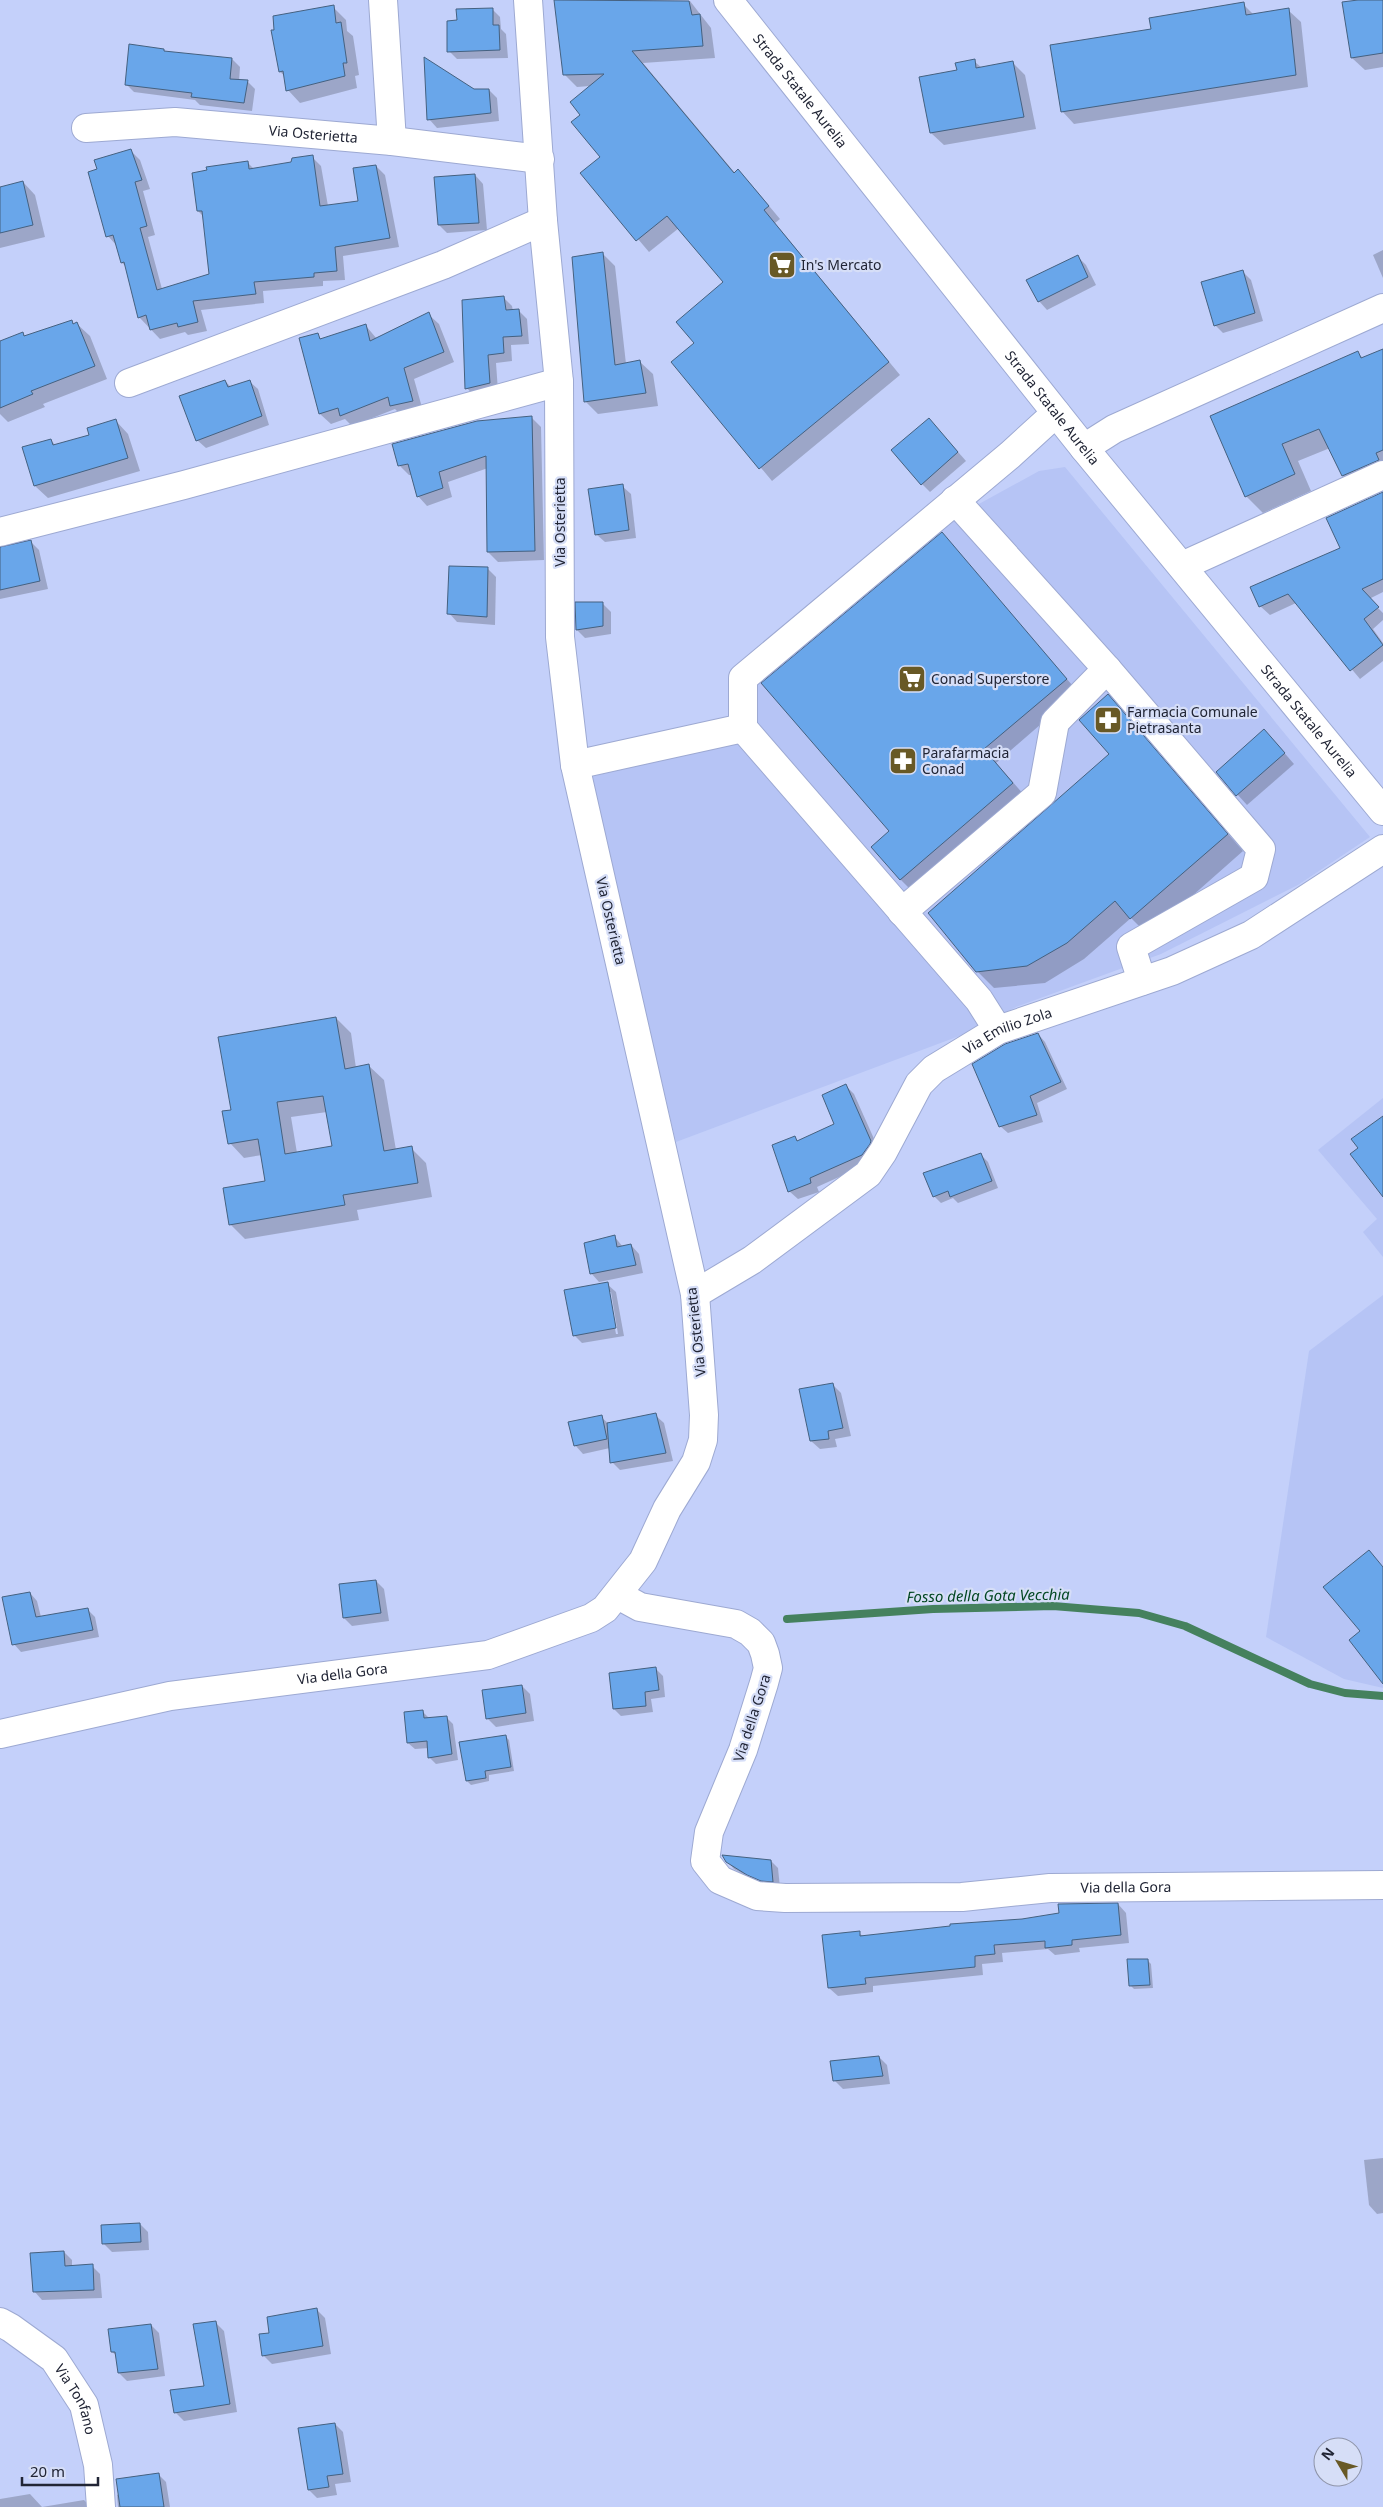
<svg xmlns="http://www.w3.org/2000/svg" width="1383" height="2507" viewBox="0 0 1383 2507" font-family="'Noto Sans',sans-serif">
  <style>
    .built { fill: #b6c4f5 }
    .shadow { fill: #0003; fill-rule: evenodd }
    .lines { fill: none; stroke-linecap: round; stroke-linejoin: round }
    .stream { stroke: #45815e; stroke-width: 8 }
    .building { fill: #69a6ea; stroke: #456180; fill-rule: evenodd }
    .minor-casing { stroke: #9da9d2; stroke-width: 30 }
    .major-casing { stroke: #9da9d2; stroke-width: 30 }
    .minor { stroke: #fff; stroke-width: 28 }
    .major { stroke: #fff; stroke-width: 28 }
    .labels { text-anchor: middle; stroke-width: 4.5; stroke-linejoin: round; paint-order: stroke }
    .street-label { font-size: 14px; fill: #212535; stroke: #d6def7 }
    .poi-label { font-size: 14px; fill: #212535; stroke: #d6def7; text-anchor: start }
    .water-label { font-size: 15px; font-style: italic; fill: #024722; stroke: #d6def7 }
  </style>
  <rect width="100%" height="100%" fill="#c4d0fa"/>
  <g class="built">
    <polygon points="1065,467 1370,837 1298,885 1161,954 1016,1007 970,1032 676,1142 590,777 738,742 758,679 937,527 1039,471"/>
    <polygon points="1383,1098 1383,1257 1363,1232 1377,1219 1318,1150"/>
    <polygon points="1383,1295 1383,1688 1344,1679 1266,1637 1309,1351"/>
  </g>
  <g class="shadow">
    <polygon points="555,0 690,1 711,28 715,58 643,63 735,173 738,171 750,183 780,219 775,223 900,375 772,481 673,363 695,344 724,282 679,228 649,252 582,173 602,157 582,115 590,86 577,87 565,75"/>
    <polygon points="1367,0 1383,0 1383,67 1365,70 1352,58"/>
    <polygon points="1243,4 1254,15 1288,10 1301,22 1308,87 1074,124 1062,111 1152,30"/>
    <polygon points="333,7 346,20 347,31 353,36 359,75 355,76 357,88 300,103 288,90 285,76 280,72"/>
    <polygon points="492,9 500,17 501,29 506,34 508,58 457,59 449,51 458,21"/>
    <polygon points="164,50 166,53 232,59 240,67 239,81 247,81 255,89 252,111 200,105 195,100 134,92 126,84"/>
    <polygon points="974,61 982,68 1012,62 1025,75 1036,129 944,145 931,133 958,71"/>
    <polygon points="489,90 497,98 499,121 437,128 429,119"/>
    <polygon points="131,151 140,160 150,189 143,191 155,235 148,237 162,289 210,275 204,217 198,211 247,162 254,169 293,163 312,157 321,166 328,206 360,202 376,166 385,175 399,247 343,256 345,280 323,281 323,286 263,291 264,303 201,310 207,331 188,335 185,332 160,339 139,317 127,267 122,263 117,246 108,236 98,170"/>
    <polygon points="475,175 483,184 487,230 447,233 439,225"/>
    <polygon points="23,182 35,195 45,237 0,248 0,188"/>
    <polygon points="1383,250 1383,278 1373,255"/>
    <polygon points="603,254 615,266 626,364 640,362 653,374 658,406 598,414 586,402"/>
    <polygon points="1078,257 1086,265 1096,285 1047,310 1039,301"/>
    <polygon points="1243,272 1251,280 1263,321 1223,333 1215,325"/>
    <polygon points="504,298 512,306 513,311 519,311 527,319 529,344 511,345 512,361 496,363 498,391 475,397 467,388"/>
    <polygon points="428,314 439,324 454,362 414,379 423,411 402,416 395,409 352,426 345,419 331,424 320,414 301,339 317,335 322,340 366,326 377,339"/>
    <polygon points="71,322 74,325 77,324 90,336 107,379 43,404 45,407 8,422 0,414 0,342 23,334 26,337"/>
    <polygon points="1357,352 1364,359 1383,357 1383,483 1360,492 1343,476 1330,448 1298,461 1311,491 1263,513 1246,496 1211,417"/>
    <polygon points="225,381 231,387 249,381 258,389 269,425 206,448 197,440"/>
    <polygon points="532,418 541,427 544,560 498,562 488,552 488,468 448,482 452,497 427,506 418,496 412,475 409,475 400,466"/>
    <polygon points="929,419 966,461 930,492 922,484"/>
    <polygon points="116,421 128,434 140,471 48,498 35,486 51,440 56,446 91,435"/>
    <polygon points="622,486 631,494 636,538 605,542 596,534"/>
    <polygon points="1383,493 1383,592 1369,599 1383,613 1383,620 1373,629 1383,643 1383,661 1360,679 1296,603 1270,615 1260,606 1342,549"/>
    <polygon points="31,542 39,550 48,589 0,599 0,548"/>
    <polygon points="954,547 1078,692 996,763 1025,796 913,892 900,879 890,832"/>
    <polygon points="488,569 496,577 495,625 457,622 449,613"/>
    <polygon points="577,603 602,603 611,612 611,634 585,638 577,630"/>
    <polygon points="1108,696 1243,851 1148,935 1131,918 1084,959 1045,983 994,988 977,971 1110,754"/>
    <polygon points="1274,741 1294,764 1247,805 1217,772"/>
    <path d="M336 1018 351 1033 356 1068 369 1066 384 1080 396 1150 411 1148 426 1163 432 1197 357 1210 359 1220 245 1239 230 1224 266 1182 262 1155 244 1158 230 1143 232 1111ZM327 1112 333 1147 297 1153 291 1117Z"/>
    <polygon points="1038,1034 1045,1042 1067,1089 1037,1103 1043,1122 1008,1133 1000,1126"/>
    <polygon points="846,1086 854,1094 879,1150 870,1163 817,1187 819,1192 798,1199 789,1191 795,1138 799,1142 836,1124"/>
    <polygon points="980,1154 988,1162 998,1188 958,1203 953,1198 941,1203 934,1196"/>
    <polygon points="614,1236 623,1247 631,1245 639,1254 643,1273 599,1282 591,1273"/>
    <path d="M607 1284 616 1292 624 1336 582 1343 574 1335ZM608 1292H611L618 1334H616Z"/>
    <polygon points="833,1385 841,1393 851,1436 835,1439 837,1447 820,1449 811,1441"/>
    <polygon points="655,1415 664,1423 673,1461 620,1470 612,1462 610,1448 583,1454 575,1445 601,1417 609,1424"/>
    <polygon points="376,1581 384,1589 389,1621 352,1626 344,1618"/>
    <polygon points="30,1593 37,1601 41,1617 87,1609 95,1617 99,1637 21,1652 14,1644"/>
    <polygon points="656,1669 663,1676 665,1697 651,1699 653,1712 621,1716 614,1709"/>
    <polygon points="522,1686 530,1694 534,1721 496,1727 487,1718"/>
    <polygon points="422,1711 429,1718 446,1717 453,1724 458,1760 436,1764 429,1757 429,1748 415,1749 408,1743"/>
    <polygon points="505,1736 509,1740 514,1771 489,1775 489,1781 471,1785 467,1781"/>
    <polygon points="727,1861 771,1861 778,1868 780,1888 756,1881 734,1869"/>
    <polygon points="1118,1904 1126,1913 1129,1943 1079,1948 1080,1952 1055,1955 1048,1949 1002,1953 1003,1962 982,1964 983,1975 873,1986 873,1992 838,1996 829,1988 859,1933 864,1937 1022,1920"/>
    <polygon points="1147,1960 1151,1964 1153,1988 1134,1989 1130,1985"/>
    <polygon points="879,2057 887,2065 890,2084 843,2089 834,2080"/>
    <polygon points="1383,2158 1383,2213 1377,2214 1369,2205 1364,2160"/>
    <polygon points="140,2224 148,2232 149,2250 112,2252 103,2243"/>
    <polygon points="64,2252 72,2260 72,2267 92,2266 100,2274 102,2298 42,2300 34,2291"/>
    <polygon points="317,2310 325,2318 331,2354 272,2364 264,2356 271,2334"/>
    <polygon points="215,2322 224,2331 237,2412 184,2421 176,2413 205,2387"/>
    <polygon points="151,2325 159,2333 165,2376 127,2381 119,2373 117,2356 112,2352"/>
    <polygon points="335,2424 343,2432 351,2482 335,2484 337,2495 317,2498 309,2490"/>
    <polygon points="158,2474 166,2482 170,2507 118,2507 117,2495"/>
    <polygon points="30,2494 42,2507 84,2500 91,2507 0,2507 0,2499"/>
  </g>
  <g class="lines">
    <polyline class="stream" points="787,1619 933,1609 1053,1606 1139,1613 1185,1626 1310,1684 1345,1693 1383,1696"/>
  </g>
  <g class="building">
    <polygon points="554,0 689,1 692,15 700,14 703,46 632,51 734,173 738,169 769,206 764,210 889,362 759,469 671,362 694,343 676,322 723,282 667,216 636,241 580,173 600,157 571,122 580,115 570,102 604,74 563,75"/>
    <polygon points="1358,0 1383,0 1383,53 1351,58 1342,2"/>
    <polygon points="1244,2 1246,15 1289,8 1296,75 1061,112 1050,45 1151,29 1149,18"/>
    <polygon points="334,5 336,23 341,22 347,63 343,63 345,76 286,91 283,71 279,72 271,30 274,30 273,16"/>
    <polygon points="493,8 493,25 499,25 500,50 447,52 447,21 457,20 456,9"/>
    <polygon points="129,44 164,49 164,51 232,58 230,79 248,80 244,103 191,97 192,93 125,85"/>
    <polygon points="424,57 474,89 489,89 491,113 427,120"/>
    <polygon points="975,59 976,68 1013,61 1024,117 930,133 919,77 957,70 955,63"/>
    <polygon points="131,149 142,180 135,182 147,226 140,228 157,290 209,274 202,211 197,211 192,173 207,170 206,167 248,161 249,169 291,162 292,158 313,155 320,206 358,201 353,168 376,165 390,238 335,247 337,271 314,273 314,277 254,282 256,294 193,301 198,322 178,327 177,323 150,330 146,315 138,318 124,262 121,263 113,235 106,237 88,172 97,169 94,160"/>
    <polygon points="475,174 479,223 438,225 434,177"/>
    <polygon points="23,181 33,225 0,233 0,187"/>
    <polygon points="603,252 615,365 640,360 646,393 584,402 572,257"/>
    <polygon points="1078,255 1088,277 1038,302 1026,280"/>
    <polygon points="1243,270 1255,313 1214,326 1201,282"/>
    <polygon points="504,296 506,310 519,309 522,336 503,337 504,353 488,355 490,383 465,389 462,300"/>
    <polygon points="429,312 444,352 404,368 413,401 390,406 388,397 340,416 338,408 319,414 299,338 318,333 320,339 366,324 370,341"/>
    <polygon points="72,320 73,324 77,322 95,366 31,391 33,394 0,408 0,341 23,332 24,336"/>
    <polygon points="1383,349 1383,450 1376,453 1379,460 1342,476 1319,429 1282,444 1295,474 1245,497 1210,416 1358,351 1361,358"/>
    <polygon points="225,380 228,387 250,380 262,416 196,441 179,396"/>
    <polygon points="532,416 535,551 487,552 486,456 439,472 443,488 417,497 408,464 398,466 392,444 477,421"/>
    <polygon points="929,418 958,452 921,485 891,450"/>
    <polygon points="116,419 128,458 34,486 22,447 51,439 53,445 89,435 87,428"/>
    <polygon points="623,484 629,530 595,535 588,489"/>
    <polygon points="1383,492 1383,579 1362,589 1379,607 1364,619 1383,645 1350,671 1288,594 1259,607 1250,587 1340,548 1326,518"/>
    <polygon points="942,532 1067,679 984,749 1013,783 900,880 871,847 889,831 761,683"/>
    <polygon points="31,540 40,581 0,590 0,547"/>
    <polygon points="449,566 488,567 487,617 447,614"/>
    <polygon points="575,602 603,602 603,626 576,630"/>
    <polygon points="1108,694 1228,834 1130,919 1115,901 1067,943 1027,966 976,972 928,913 1109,754 1079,720"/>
    <polygon points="1264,729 1285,753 1236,796 1216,772"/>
    <path d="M336 1017 345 1069 369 1064 384 1151 412 1146 418 1183 343 1195 345 1205 229 1225 223 1188 265 1181 258 1139 228 1144 222 1111 231 1110 218 1037ZM323 1096 332 1146 285 1154 277 1102Z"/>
    <polygon points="1038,1033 1061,1082 1030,1096 1037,1115 999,1127 972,1064 1005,1044"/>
    <polygon points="846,1084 871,1141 870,1144 862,1155 810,1178 811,1183 788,1192 772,1145 795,1136 797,1141 834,1124 822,1095"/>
    <polygon points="1383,1116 1383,1197 1350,1154 1358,1148 1351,1139"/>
    <polygon points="981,1153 992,1181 950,1197 948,1191 933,1197 923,1173"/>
    <polygon points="615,1235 617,1247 631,1244 636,1265 590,1274 584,1243"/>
    <polygon points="608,1282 616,1328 573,1336 564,1290"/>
    <polygon points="833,1383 843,1428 828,1431 829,1439 810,1441 799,1389"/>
    <polygon points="656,1413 666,1453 610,1463 607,1423"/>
    <polygon points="602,1415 607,1439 574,1446 568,1422"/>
    <polygon points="1369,1550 1383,1567 1383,1684 1349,1640 1360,1631 1323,1587"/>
    <polygon points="376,1580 381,1613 343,1618 339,1584"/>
    <polygon points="30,1592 36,1617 88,1608 93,1630 12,1645 2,1597"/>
    <polygon points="656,1667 659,1690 645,1692 646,1706 613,1709 609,1673"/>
    <polygon points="522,1685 526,1713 486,1719 482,1690"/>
    <polygon points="423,1710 424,1718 447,1716 452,1754 428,1758 427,1741 407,1743 404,1712"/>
    <polygon points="506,1735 511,1767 485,1771 486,1778 466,1781 459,1742"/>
    <polygon points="722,1855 771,1860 773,1882 761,1881 747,1875 726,1862"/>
    <polygon points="1118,1903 1121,1935 1072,1940 1072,1945 1045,1948 1045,1941 994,1945 995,1954 975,1956 975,1967 865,1978 866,1984 828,1988 822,1935 860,1931 860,1936 950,1926 950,1924 1022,1919 1059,1913 1058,1904"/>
    <polygon points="1127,1959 1148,1959 1150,1985 1129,1986"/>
    <polygon points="879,2056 883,2076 833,2081 830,2061"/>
    <polygon points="140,2223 141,2242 102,2244 101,2225"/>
    <polygon points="64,2251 65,2266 93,2264 94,2290 33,2292 30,2253"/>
    <polygon points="317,2308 323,2346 262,2356 259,2334 269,2333 267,2317"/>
    <polygon points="216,2321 230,2404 174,2413 170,2390 204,2386 193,2324"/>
    <polygon points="151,2324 158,2369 118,2373 115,2352 111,2352 108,2329"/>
    <polygon points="335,2423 343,2474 327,2476 329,2487 308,2490 298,2428"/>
    <polygon points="159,2473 164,2507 120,2507 116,2479"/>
  </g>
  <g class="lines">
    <g class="minor-casing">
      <g id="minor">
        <polyline points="383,0 392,141"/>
        <path id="s1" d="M86 128 175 122 392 141 540 159"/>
        <polyline points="129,383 443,265 543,221"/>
        <polyline points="1084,448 1114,429 1383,308"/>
        <polyline points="955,500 1107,669 1261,849 1254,877 1131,947 1142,981"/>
        <polyline points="0,532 184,485 559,382"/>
        <polyline points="1182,566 1383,475"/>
        <polyline points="743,728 979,1000 998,1030"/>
        <polyline points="575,765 743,728 743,678 1010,455 1056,413"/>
        <polyline points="902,912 1042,793 1055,722 1107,669"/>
        <path id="s2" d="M695 1294 752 1260 868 1174 883 1152 919 1084 934 1069 998 1030 1172 971 1251 935 1383 849"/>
        <path id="s3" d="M618 1595 640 1607 736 1624 750 1632 761 1643 765 1654 768 1668 764 1683 743 1750 709 1832 705 1861 720 1880 757 1896 785 1898 962 1897 1050 1888 1383 1885"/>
        <path id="s4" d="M0 1734 170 1696 488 1655 591 1618 605 1609 643 1561 667 1509 696 1462 703 1440 704 1415 695 1294 575 765 560 637 559 382 543 221 528 0"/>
        <path id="s5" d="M0 2322 11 2328 54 2359 84 2405 98 2465 101 2507"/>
      </g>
    </g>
    <g class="major-casing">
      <g id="major">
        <path id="s6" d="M728 0 1084 448 1383 811"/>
      </g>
    </g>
    <use href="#minor" class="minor"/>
    <use href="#major" class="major"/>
  </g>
  <defs>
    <g id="supermarket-square" transform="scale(1.4375)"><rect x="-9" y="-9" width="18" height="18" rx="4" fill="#685926" stroke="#d6def7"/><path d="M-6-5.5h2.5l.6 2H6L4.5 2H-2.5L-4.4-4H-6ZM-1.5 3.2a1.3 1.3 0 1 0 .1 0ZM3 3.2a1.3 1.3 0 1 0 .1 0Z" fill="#fff"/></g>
    <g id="pharmacy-square" transform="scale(1.4375)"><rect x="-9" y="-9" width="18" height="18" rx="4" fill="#685926" stroke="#d6def7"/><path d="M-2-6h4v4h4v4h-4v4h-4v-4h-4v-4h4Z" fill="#fff"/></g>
  </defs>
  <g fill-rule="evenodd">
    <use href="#supermarket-square" x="782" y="265"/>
    <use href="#supermarket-square" x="912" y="679"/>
    <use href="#pharmacy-square" x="1108" y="720"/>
    <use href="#pharmacy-square" x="903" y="761"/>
  </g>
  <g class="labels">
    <g class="street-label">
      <text dy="5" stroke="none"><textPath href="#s6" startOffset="116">Strada Statale Aurelia</textPath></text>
      <text dy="5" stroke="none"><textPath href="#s1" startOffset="228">Via Osterietta</textPath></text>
      <text dy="5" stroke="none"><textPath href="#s6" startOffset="521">Strada Statale Aurelia</textPath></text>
      <text transform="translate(560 522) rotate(-90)" y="5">Via Osterietta</text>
      <text dy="5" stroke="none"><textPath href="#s6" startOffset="926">Strada Statale Aurelia</textPath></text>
      <text transform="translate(611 921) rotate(77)" y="5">Via Osterietta</text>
      <text dy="5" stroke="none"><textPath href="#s2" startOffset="419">Via Emilio Zola</textPath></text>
      <text transform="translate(696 1332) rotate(-96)" y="5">Via Osterietta</text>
      <text dy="5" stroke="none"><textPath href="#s4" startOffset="348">Via della Gora</textPath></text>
      <text transform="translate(752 1718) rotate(-72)" y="5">Via della Gora</text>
      <text dy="5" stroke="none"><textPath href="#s3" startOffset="818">Via della Gora</textPath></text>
      <text dy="5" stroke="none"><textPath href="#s5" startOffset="112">Via Tonfano</textPath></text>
    </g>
    <g class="poi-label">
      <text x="801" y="270">In's Mercato</text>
      <text x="931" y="684">Conad Superstore</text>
      <text x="1127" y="717">Farmacia Comunale<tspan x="1127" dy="16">Pietrasanta</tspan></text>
      <text x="922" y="758">Parafarmacia<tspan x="922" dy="16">Conad</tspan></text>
    </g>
    <g class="water-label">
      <text transform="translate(988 1596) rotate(-1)" y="5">Fosso della Gota Vecchia</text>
    </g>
  </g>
  <g transform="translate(1338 2462) rotate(308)"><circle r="24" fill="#d6def7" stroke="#8e94a9"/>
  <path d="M0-4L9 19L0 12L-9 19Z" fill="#685926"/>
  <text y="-8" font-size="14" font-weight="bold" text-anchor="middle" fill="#212535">N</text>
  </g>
  <path d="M22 2477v8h76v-8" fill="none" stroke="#212535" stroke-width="2.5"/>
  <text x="30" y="2477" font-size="15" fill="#212535" stroke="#d6def7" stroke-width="4" paint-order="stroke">20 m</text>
</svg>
